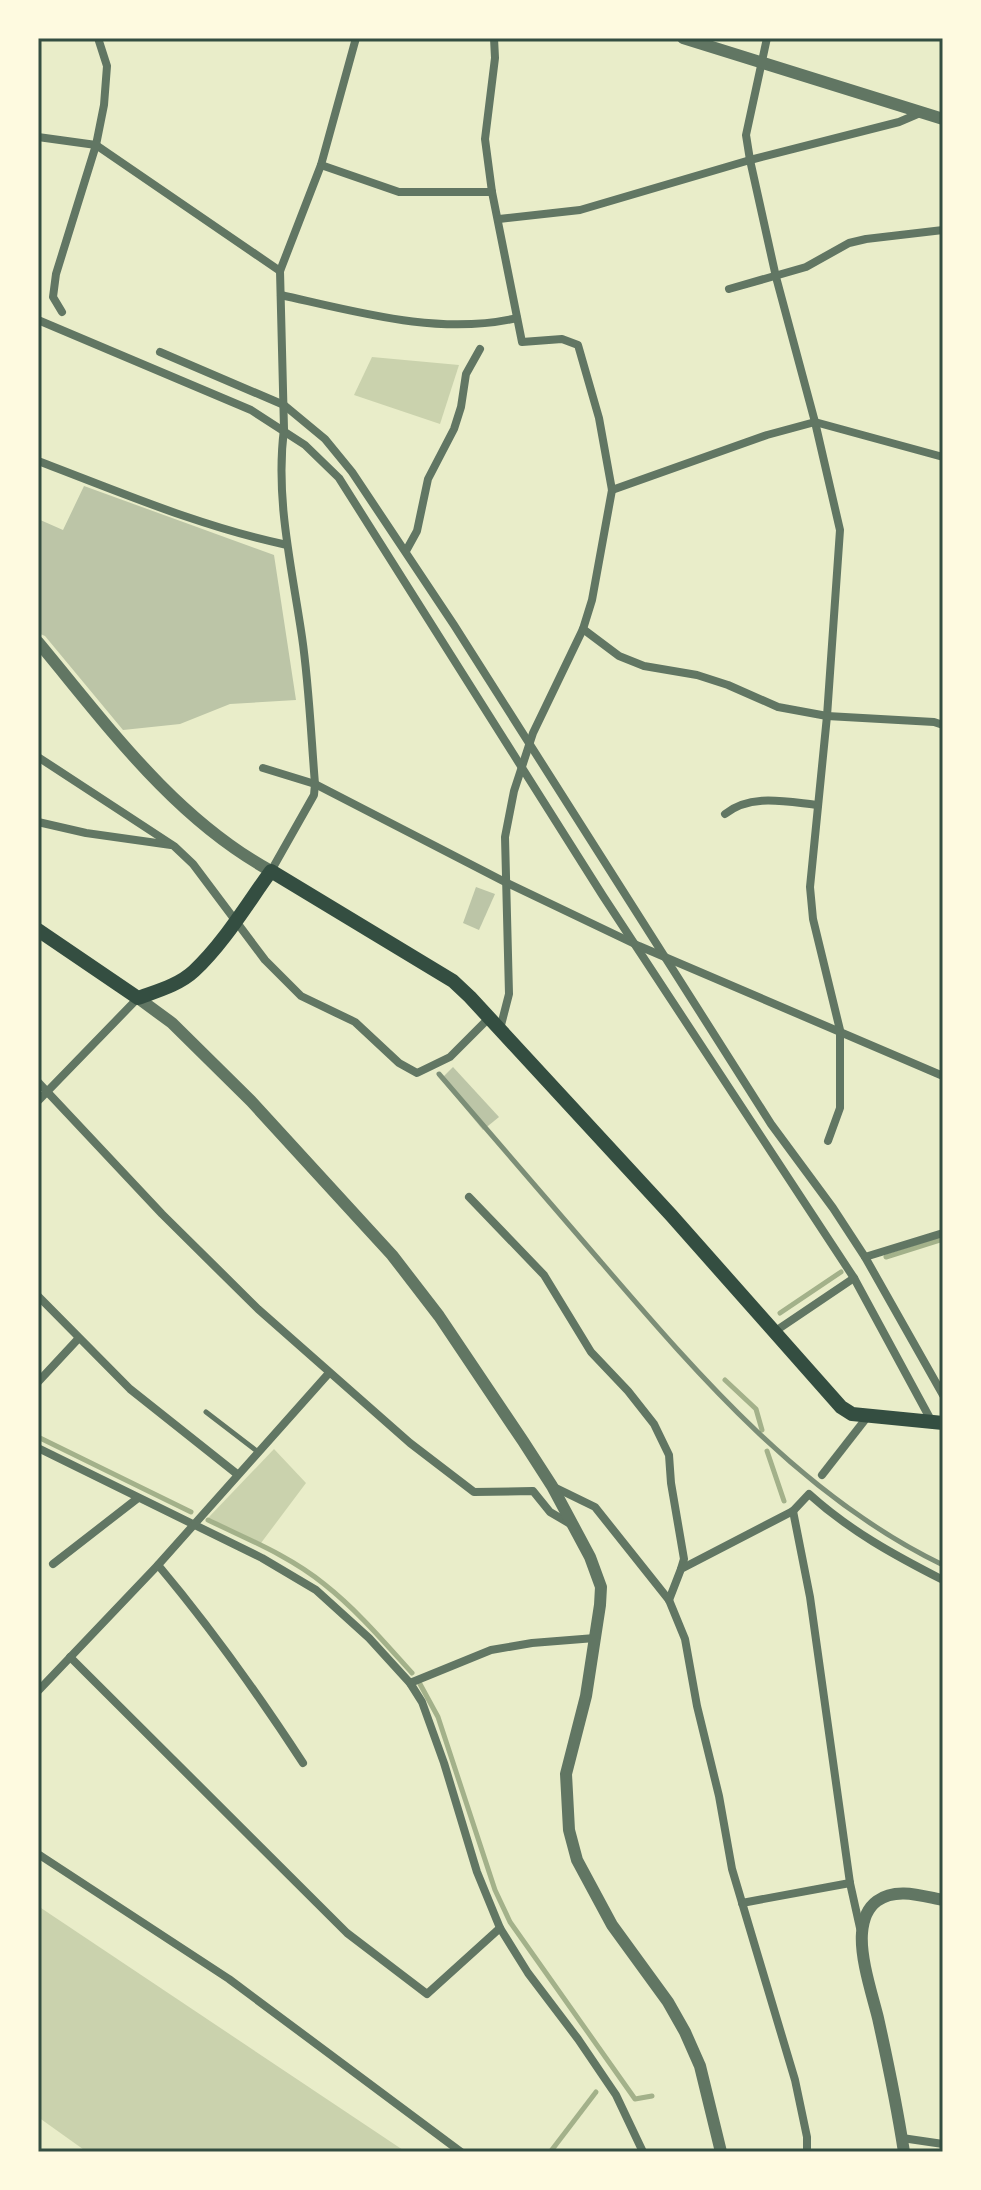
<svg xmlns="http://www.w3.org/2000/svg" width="981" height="2190" viewBox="0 0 981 2190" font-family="'Libre Baskerville',serif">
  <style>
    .green { fill: #cad2ad }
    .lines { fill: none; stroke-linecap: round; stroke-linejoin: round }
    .stream { stroke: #a3b18a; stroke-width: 5 }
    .building { fill: #bcc5a7 }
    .service { stroke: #617663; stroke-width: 5 }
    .minor { stroke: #617663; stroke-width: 8 }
    .tertiary { stroke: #617663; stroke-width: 12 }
    .secondary { stroke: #344e41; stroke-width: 14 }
    .rail { stroke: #7c8e77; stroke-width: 5 }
    .neatline { fill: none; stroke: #344e41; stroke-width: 3 }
  </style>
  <rect width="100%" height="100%" fill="#e9edc9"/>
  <g class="green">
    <polygon points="372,357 459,365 440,424 354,395"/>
    <polygon points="274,1449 306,1483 261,1543 208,1518"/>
    <polygon points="38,1906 406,2152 87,2152 38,2117"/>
  </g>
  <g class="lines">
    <g class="stream">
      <polyline points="886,1257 943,1239"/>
      <polyline points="780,1313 841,1272"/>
      <polyline points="725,1380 756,1409 762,1430"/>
      <polyline points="38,1437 191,1512"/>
      <polyline points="767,1451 784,1501"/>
      <path d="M208 1520C247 1539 290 1556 324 1584 357 1610 384 1642 412 1673"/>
      <polyline points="420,1684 438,1717 495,1890 510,1922 635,2099 652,2096"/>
      <polyline points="551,2151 596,2092"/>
    </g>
  </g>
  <g class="building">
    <polygon points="84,486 274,555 296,700 230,704 180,724 123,730 45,636 38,633 38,519 63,530"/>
    <polygon points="476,887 495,894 479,930 463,923"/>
    <polygon points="453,1067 499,1117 483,1130 441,1079"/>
  </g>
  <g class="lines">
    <polyline class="service" points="206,1412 258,1452"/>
    <g class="minor">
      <polyline points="494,38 495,58 485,139 492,192 522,342 562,339 578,345 599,418 612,490 592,600 583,629 533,733 514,791 505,837 509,994 500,1029"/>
      <polyline points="767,38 746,135 750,160 776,277 815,422 840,530 827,716 810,887 813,919 840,1030 840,1108 828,1141"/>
      <polyline points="38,137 96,145 280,271"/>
      <polyline points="321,165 399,192 492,192"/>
      <polyline points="499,219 580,210 750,160 899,122 920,113"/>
      <polyline points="729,289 806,267 849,243 866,239 943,230"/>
      <path d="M281 295C357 312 440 336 517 318"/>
      <polyline points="62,312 53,297 56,274 96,145 104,105 107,66 98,38"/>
      <polyline points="38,320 251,410 305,445 339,478 603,896 854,1278 932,1422"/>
      <polyline points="160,352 284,405 325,439 352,472 454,625 771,1124 833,1208 865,1257 943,1395"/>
      <path d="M38 461C120 492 201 527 287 545"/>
      <polyline points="612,490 767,435 815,422 943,457"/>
      <polyline points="406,551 417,531 428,479 454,429 461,407 466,374 480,349"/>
      <polyline points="583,629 619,656 644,666 697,675 728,685 778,707 827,716 934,722 943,725"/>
      <polyline points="38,757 174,846 193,864 265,960 301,996 355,1022 399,1063 417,1073 450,1057 489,1018"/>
      <polyline points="263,768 315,784 505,882 639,946 943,1076"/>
      <path d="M725 814C751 793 787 802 818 805"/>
      <polyline points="38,822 86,833 171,845"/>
      <path d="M271 871 314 795 315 784C311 735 309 685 302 637 292 568 275 499 284 429L280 271 321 165 356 38"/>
      <polyline points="38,1082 162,1214 258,1309 410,1443 474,1492 533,1491 550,1512 572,1525"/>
      <polyline points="38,1101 138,998"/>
      <polyline points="469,1197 544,1275 591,1352 628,1391 654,1424 669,1455 671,1483 684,1559 681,1569"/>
      <polyline points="865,1257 943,1233"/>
      <polyline points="38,1296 130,1389 237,1474"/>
      <polyline points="774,1332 854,1278"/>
      <polyline points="38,1382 78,1339"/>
      <polyline points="38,1448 262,1558 316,1590 369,1638 410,1683 422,1702 444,1763 477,1872 500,1928 528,1973 578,2039 616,2095 643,2152"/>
      <polyline points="822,1475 868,1416"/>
      <polyline points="554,1487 595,1507 669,1600 685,1639 697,1706 719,1796 732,1869 795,2080 807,2137 807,2152"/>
      <polyline points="793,1511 810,1597 850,1883 860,1928"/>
      <polyline points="53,1564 138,1498"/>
      <path d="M158 1565C211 1628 258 1694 303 1763"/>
      <path d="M669 1600 681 1569 793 1511 809 1494C850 1531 894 1555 943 1580"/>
      <polyline points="70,1657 347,1933 427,1994 500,1928"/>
      <polyline points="410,1683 491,1650 532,1643 595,1638"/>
      <polyline points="38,1691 158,1565 329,1373"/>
      <polyline points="38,1854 229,1979 461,2152"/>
      <polyline points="742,1903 850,1883"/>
      <polyline points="902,2138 943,2144"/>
    </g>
    <g class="tertiary">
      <polyline points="683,38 943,119"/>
      <path d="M38 642C107 725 174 818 271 871"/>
      <polyline points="138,998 172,1023 251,1101 392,1255 439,1316 523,1441 552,1486 590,1557 601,1587 600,1605 586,1696 566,1774 569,1830 577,1860 612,1925 668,2002 685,2032 700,2066 721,2152"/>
      <path d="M904 2152C897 2107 888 2063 878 2018 872 1994 860 1958 862 1933 863 1921 866 1909 877 1901 896 1887 922 1896 943 1900"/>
    </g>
    <path class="secondary" d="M38 930 138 998C157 991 179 985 194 971 224 943 247 904 271 871L453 981 470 997 671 1215 841 1407 852 1414 943 1423"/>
    <path class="rail" d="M439 1074C493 1137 547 1200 601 1262 700 1377 804 1498 943 1565"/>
  </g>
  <rect width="981" height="2190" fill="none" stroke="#fefae0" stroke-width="80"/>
  <rect x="40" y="40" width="901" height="2110" class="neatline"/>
</svg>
